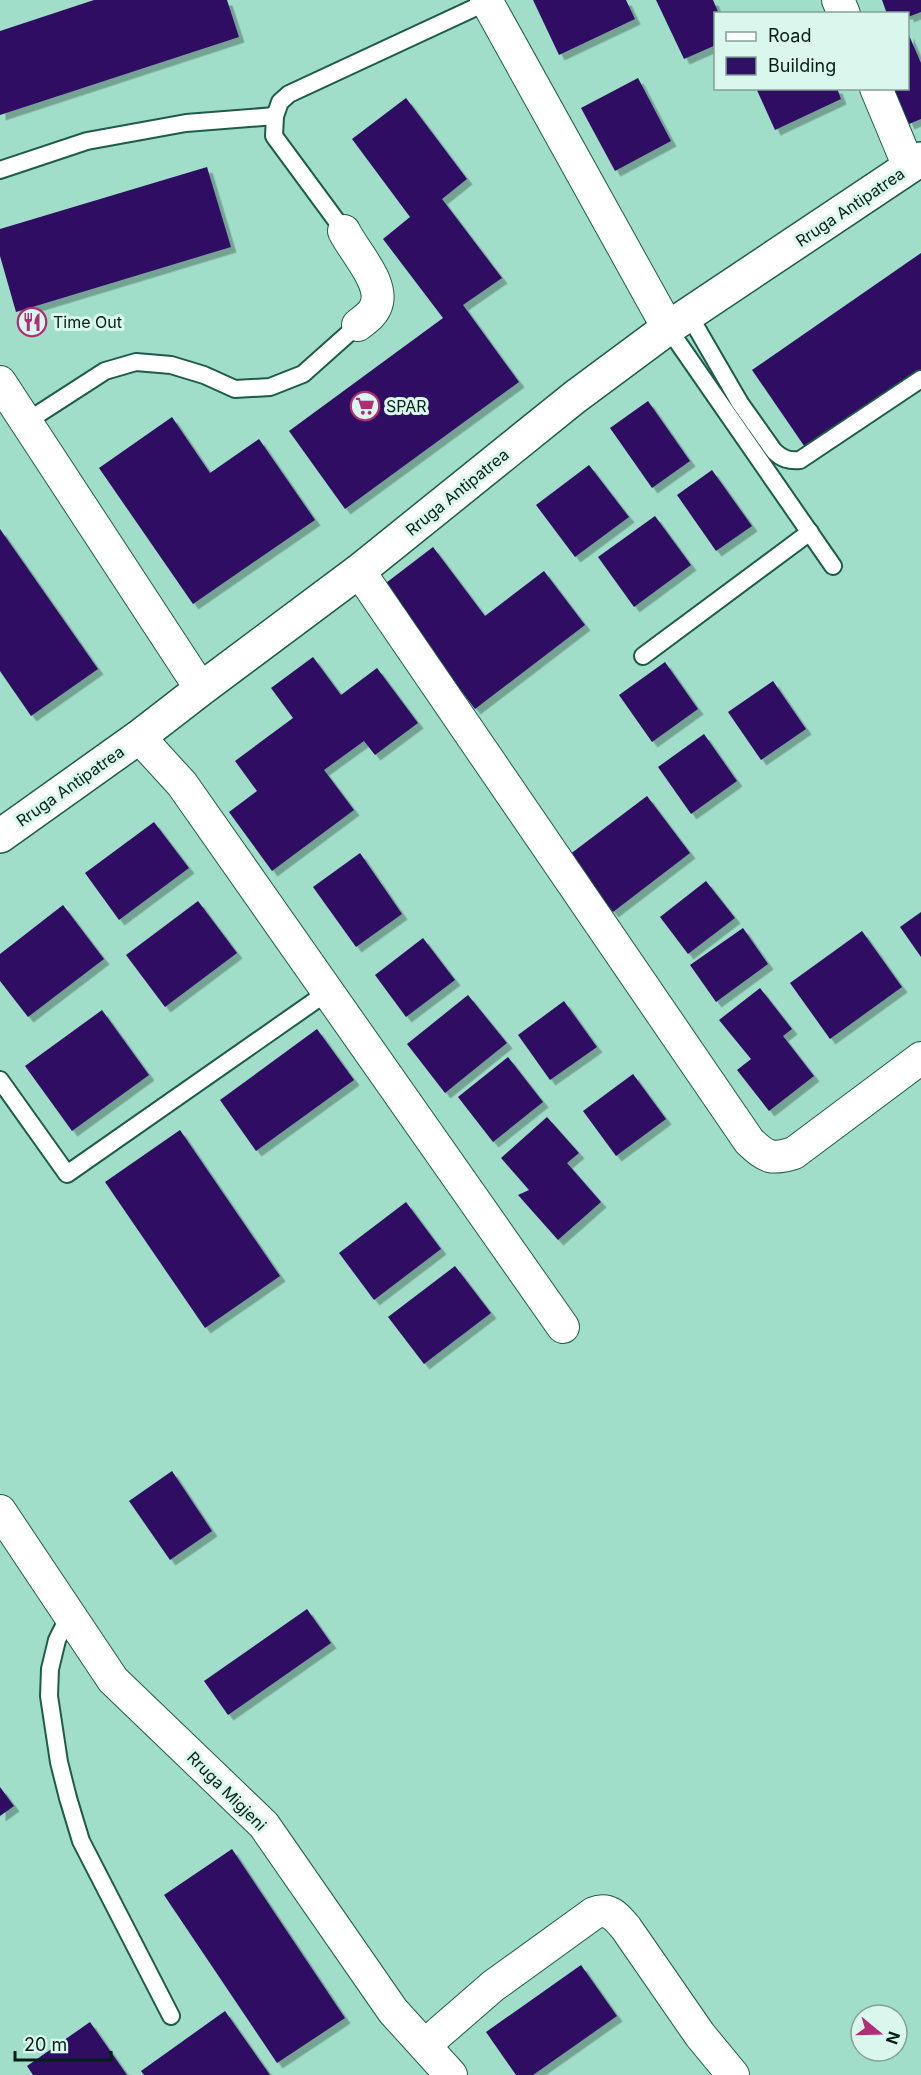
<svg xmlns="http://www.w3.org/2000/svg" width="921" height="2075" viewBox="0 0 921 2075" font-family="Inter,sans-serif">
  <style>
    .building { fill: #2e1064; filter: url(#shadow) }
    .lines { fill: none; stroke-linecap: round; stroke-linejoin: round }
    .lane-casing { stroke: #1d5b4a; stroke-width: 20 }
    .street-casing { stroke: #1d5b4a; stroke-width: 34 }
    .primary-casing { stroke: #1d5b4a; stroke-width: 36 }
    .lane { stroke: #fff; stroke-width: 16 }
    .street { stroke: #fff; stroke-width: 32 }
    .primary { stroke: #fff; stroke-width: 33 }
    .labels { text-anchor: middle; stroke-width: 6; stroke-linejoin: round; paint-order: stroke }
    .street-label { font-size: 16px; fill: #051e17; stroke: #d9f7ec }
    .poi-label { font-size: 16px; fill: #051e17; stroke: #d9f7ec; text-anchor: start }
  </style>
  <defs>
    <filter id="shadow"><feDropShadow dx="5.5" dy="5.5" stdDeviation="0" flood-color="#0004"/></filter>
  </defs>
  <rect width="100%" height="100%" fill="#a0dec9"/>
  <g class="building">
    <polygon points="94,0 227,0 239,37 0,115 0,31"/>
    <polygon points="533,0 626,0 635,19 559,55"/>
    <polygon points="656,0 713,0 719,14 716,14 716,45 684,59"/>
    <polygon points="882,0 921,0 921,12 908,17 908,14 887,14"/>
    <polygon points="908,33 921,63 921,119 909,124 893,88 908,88"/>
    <polygon points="638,78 671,141 615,171 581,108"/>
    <polygon points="756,88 837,88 841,99 775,130"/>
    <polygon points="406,98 467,179 442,199 502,278 463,305 519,382 345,509 289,431 443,318 383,239 410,217 352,139"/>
    <polygon points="207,167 231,247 16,312 0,256 0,229"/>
    <polygon points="921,253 921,376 809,453 752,370"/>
    <polygon points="648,401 690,461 652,488 610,428"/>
    <polygon points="172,417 210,473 259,439 315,520 193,604 99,468"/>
    <polygon points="589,465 629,517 575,557 536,505"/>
    <polygon points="712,470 752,526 716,551 677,495"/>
    <polygon points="655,516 691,565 634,607 598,557"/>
    <polygon points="0,529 98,669 31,716 0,671"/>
    <polygon points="433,547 485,616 544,571 585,625 475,709 382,586"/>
    <polygon points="313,657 341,695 377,668 418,723 375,755 364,741 324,770 354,810 272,871 229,812 257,791 235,761 293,718 271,688"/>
    <polygon points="665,662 698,709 652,742 619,695"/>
    <polygon points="773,681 806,729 761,760 728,712"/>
    <polygon points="704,734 737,781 691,814 658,767"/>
    <polygon points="647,796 690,853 613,912 569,855"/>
    <polygon points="154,822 189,868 119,920 85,873"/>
    <polygon points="360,853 402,914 356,947 313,887"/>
    <polygon points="706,881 735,918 688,954 660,917"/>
    <polygon points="198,901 237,953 165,1007 126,955"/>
    <polygon points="63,905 104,959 28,1017 0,981 0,954"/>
    <polygon points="921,912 921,957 900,927"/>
    <polygon points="743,928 768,964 716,1002 690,965"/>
    <polygon points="862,931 902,987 830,1039 790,983"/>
    <polygon points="423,938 455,980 406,1017 375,975"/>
    <polygon points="760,988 792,1029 783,1036 814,1076 769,1111 737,1070 751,1059 719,1020"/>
    <polygon points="468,995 507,1043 445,1093 407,1044"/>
    <polygon points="564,1001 597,1047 550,1080 518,1035"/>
    <polygon points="102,1010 149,1075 72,1131 25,1066"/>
    <polygon points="317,1029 354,1080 256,1151 220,1100"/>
    <polygon points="508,1057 543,1102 493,1142 458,1097"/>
    <polygon points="633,1074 666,1119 616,1156 583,1111"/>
    <polygon points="547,1117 579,1153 567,1163 601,1202 558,1240 518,1195 529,1190 501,1158"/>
    <polygon points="180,1130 280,1276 205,1328 105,1182"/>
    <polygon points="406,1202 441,1249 374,1300 339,1253"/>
    <polygon points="455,1266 491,1313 424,1364 388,1317"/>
    <polygon points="172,1471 212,1531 170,1560 129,1501"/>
    <polygon points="307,1609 331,1643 228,1715 204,1681"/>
    <polygon points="0,1787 14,1806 0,1816"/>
    <polygon points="232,1849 345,2018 277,2063 164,1895"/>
    <polygon points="581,1965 617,2016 533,2075 516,2075 486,2032"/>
    <polygon points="225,2011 270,2075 144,2075 141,2071"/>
    <polygon points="90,2022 127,2075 33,2075 27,2066"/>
  </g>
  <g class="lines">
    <g class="lane-casing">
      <g id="lane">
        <polyline points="0,170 87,141 186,123 275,116"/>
        <polyline points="344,231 274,136 275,116 280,102 289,94 487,2"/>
        <path d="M689 315 740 403 774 451C782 459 789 461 800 460L921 379"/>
        <polyline points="668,328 833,566"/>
        <polyline points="26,422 105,371 136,362 171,365 204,375 235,389 270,387 303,374 358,325"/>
        <polyline points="643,656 810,532"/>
        <polyline points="0,1080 67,1174 329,991"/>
        <polyline points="69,1616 57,1640 50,1669 49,1696 59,1762 68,1798 81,1841 171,2016"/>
      </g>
    </g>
    <g class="street-casing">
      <g id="street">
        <polyline points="486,0 668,328"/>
        <polyline points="838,0 844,14"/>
        <polyline points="876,88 909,167"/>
        <path d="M344 231C354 252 387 285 375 308 372 315 364 320 358 325"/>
        <polyline points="0,382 201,689"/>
        <path d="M359 571 749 1141C766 1158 772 1160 794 1153L921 1058"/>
        <polyline points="139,737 182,784 563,1327"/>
        <polyline points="0,1511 113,1680 264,1825 393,2011 451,2075"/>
        <path d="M425 2045 493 1986 594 1913C609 1907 617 1917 626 1928L700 2035 733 2075"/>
      </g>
    </g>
    <g class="primary-casing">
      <polyline id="primary" points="0,836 139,737 201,689 359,571 575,397 668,328 921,159"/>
    </g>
    <use href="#lane" class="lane"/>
    <use href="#street" class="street"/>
    <use href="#primary" class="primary"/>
  </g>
  <defs>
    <g id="restaurant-ring" transform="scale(1.5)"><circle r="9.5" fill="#d9f7ec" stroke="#b12d76" stroke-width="1.5"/><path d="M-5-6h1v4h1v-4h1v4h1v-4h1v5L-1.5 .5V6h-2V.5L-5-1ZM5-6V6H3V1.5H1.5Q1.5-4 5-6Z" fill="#b12d76"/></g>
    <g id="supermarket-ring" transform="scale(1.5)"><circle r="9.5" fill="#d9f7ec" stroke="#b12d76" stroke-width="1.5"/><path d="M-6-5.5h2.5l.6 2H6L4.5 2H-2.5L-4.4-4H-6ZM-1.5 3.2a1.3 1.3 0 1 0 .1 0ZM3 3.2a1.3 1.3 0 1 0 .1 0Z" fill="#b12d76"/></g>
  </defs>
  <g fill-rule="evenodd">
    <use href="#restaurant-ring" x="32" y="322"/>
    <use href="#supermarket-ring" x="365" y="406"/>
  </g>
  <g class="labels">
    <g class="street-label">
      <text transform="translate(850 207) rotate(-34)" y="6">Rruga Antipatrea</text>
      <text transform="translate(457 492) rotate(-39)" y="6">Rruga Antipatrea</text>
      <text transform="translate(70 786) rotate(-35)" y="6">Rruga Antipatrea</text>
      <text transform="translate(227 1791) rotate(45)" y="6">Rruga Migjeni</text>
    </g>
    <g class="poi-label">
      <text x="53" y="328">Time Out</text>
      <text x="386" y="412">SPAR</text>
    </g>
  </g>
  <rect x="714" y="12" width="195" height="78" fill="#d9f7ec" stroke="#84a097" stroke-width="1.5"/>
  <rect x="726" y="32" width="30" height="9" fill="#ffffff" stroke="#84a097" stroke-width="1.5"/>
  <text x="768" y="42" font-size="18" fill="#051e17">Road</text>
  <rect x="726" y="57" width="30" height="18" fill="#2e1064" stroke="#84a097" stroke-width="1.5"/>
  <text x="768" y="72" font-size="18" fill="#051e17">Building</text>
  <g transform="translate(879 2033) rotate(109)"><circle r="28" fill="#d9f7ec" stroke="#84a097" stroke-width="1.5"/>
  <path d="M0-4.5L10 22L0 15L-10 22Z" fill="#b12d76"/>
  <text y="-9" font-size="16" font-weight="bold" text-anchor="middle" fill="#051e17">N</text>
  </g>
  <path d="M15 2051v9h96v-9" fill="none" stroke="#051e17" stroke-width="3"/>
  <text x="24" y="2051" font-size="18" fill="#051e17" stroke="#d9f7ec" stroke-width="4.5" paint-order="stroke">20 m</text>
</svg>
